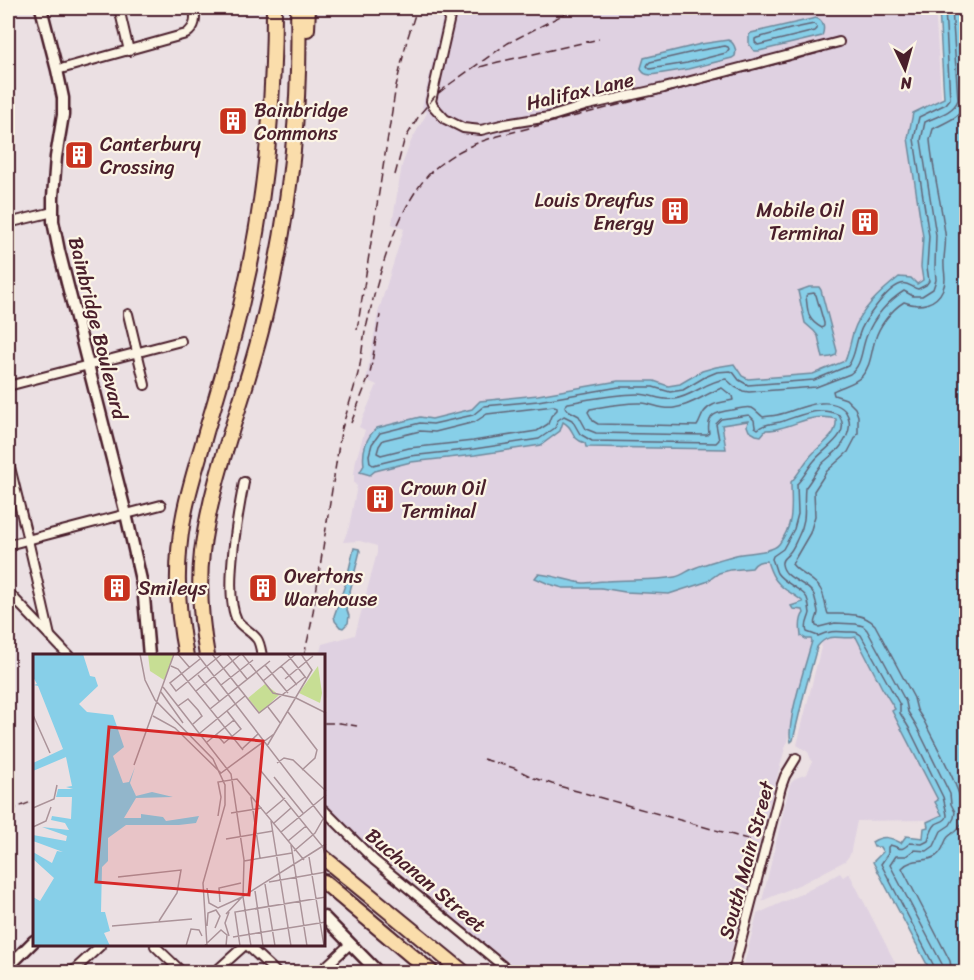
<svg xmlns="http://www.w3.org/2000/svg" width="974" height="980" viewBox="0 0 974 980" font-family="Sriracha,sans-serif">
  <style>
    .built { fill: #dfd1e1 }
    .water { fill: #87cfe8; stroke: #6f899c; stroke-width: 1.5 }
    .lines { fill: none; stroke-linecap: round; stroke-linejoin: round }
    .shore { stroke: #626577; stroke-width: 1.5 }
    .street-casing { stroke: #4a1f2b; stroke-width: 12 }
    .secondary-casing { stroke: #4a1f2b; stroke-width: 15 }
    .highway-casing { stroke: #4a1f2b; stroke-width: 18 }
    .street { stroke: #fcf5e5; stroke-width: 8 }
    .secondary { stroke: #fcf5e5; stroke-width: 10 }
    .highway { stroke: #faddab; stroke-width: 14 }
    .rail { stroke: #4a1f2b; stroke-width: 1.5; stroke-dasharray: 9 4.5; stroke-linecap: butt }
    .labels { text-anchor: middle; stroke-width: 4.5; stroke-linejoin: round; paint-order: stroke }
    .street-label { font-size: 20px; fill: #4a1f2b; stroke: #fcf5e5 }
    .poi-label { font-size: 20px; fill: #4a1f2b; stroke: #fcf5e5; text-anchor: start }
    .inset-road { fill: none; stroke: #ab9399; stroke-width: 1.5 }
    .view { fill: #d62828; fill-opacity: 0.15; stroke: #d62828; stroke-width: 3 }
    .inset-edge { fill: none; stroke: #4a1f2b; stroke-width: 3 }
  </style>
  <rect width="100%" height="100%" fill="#ebe0e3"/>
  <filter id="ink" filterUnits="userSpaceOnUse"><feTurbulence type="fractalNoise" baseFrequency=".0167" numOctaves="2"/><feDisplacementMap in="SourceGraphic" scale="12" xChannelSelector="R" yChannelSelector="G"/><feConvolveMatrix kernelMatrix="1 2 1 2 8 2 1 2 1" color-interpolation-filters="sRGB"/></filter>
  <g filter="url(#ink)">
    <g class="built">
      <polygon points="445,8 935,8 946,167 966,802 927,822 926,820 857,821 850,855 845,861 803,883 762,901 790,784 796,778 807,774 810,768 812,762 808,752 797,745 823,639 816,637 754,860 726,972 522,972 475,937 415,884 353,833 324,803 324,656 319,656 322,644 355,635 377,553 377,546 360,541 343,542 349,527 357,486 354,483 354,474 356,460 365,430 359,427 377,385 366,380 378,313 404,229 392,224 402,165 411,141 427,113 422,107"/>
      <polygon points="840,873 843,877 849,873 900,972 742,972 757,914 807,891"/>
    </g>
    <g class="water">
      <path d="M939 8H966V972H931L873 862 883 852 880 847H874L872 842C883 835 890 837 901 843L906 836 923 838 924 828 928 827 927 822 942 815 935 802 938 800 892 711 895 709 882 688 856 637C840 641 830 630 817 647L804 694 793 740 791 742C785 726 807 660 812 641L811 639H806L801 636C800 629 799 619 804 613L803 610 793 609 791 606 803 602C798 597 792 594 786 590 775 582 771 574 767 561 760 561 756 562 752 568L730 570 719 573 706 582 669 594 625 592 601 588H563L549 584 535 578 538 574C553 575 568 581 583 583 591 583 598 581 606 581 629 579 653 581 675 577 681 576 686 572 692 569 706 563 721 559 736 555 748 552 772 553 779 544 795 523 791 506 791 482 799 474 802 466 809 458 819 444 838 438 836 419 813 413 801 423 780 428 775 430 770 430 766 430L761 436 756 435 749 431 747 426 748 421 722 425 726 449 586 447 585 443C569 438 576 429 563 422L560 431 541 445 475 455 411 462 375 471 370 475 360 472 364 465C362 451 366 437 377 428L420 417 432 419 472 409 480 401 538 395 618 381H654L668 386 680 384 702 371 716 367 734 364 742 376 748 379 813 374 845 361C849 352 850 343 853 333 860 310 880 292 899 277L911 278 917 284 923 280 921 267 923 237 908 138 913 113 944 98Z"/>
      <path d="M816 18C824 20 825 29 822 36L759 51H754L749 44V35L751 33Z"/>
      <path d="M728 40C734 42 737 50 735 56L732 58 688 69 651 75C645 75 642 72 641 68L644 58 701 44Z"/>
      <polygon points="809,287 819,287 821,290 837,351 836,355 831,357 823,358 818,336 814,331 805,323 798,291"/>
      <polygon points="354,548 359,549 360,551 346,607 349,616 348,623 343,628 340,627 335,621 334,616 346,582"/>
    </g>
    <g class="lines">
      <g class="shore">
        <polyline points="961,8 966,91"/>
        <polygon points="814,24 817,27 817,29 815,31 758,45 755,42 755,39 757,38 790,29"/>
        <polygon points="725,46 728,47 729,49 726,53 687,63 650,69 647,66 648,64 650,62 702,50"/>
        <path d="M814 293 816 295 824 323V326L822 328C807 320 808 313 806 296L808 294Z"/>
        <path d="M722 388 732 396 733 400C723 403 711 402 704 412 701 416 700 422 697 426L598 424 593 421 588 412 590 409C607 406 624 402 642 403 653 404 663 410 674 408 694 405 704 394 722 388Z"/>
        <polygon points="554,406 557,407 557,410 551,416 548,424 537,431 473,441 409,448 381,455 377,453 379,446 383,440 420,431 435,432 475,422 487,414"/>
        <path d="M936 972 935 968 881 864 888 854V847L890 845C901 847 899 853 910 843L922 844 928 841C930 836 931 829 936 824 940 821 946 822 947 816 947 814 944 801 943 797L909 728 900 713V705L861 635C856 631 853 632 847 632 835 631 828 631 818 636L807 632C804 625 809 619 810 613 809 608 809 603 807 598 804 590 783 583 777 573 775 569 774 563 772 559L773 556 783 549 794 529 798 514 797 484C804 477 808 468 814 461 825 447 852 435 839 415 818 405 800 416 780 422 772 424 765 423 758 429L755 427 754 420 749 415 721 419 716 424 719 440 716 443 592 441 580 434 572 420 564 416 558 420 555 428 539 439 474 449 410 456 373 465 370 463 369 455 372 444 380 433 420 423 433 424 473 415 484 406 538 401 619 387H653L670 392 683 390 705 377 717 372 730 371 733 372 739 380 748 385 814 380 848 366C855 357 855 346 859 335 863 321 887 288 901 284 907 281 912 288 918 289L926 285 929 281 927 267 929 236 914 139 919 117 946 104 950 99 945 8"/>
        <path d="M943 972 942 964 890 865 896 856H906L914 850 927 851 934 846 941 831 950 825 954 818 955 812 951 804 950 794 916 725 908 712 906 702 867 630 863 626 856 624 835 623 819 627 816 626C814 621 817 619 818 613 818 610 815 598 814 595 808 582 784 580 782 564 781 558 786 558 789 553 793 549 795 543 798 537 808 519 803 506 805 488 811 481 815 472 821 465 827 458 836 453 841 446 857 425 850 401 821 403 805 404 792 412 777 415 772 416 767 416 763 417 759 414 756 410 752 408 746 406 738 409 732 410 717 412 706 414 709 433L707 435 596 433 586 429 579 416 566 409 565 406 568 403C591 399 614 394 638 394 650 394 662 401 674 399 694 396 706 381 726 379L735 387 743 391 749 392 816 387 850 374C863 365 861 348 867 335 874 317 888 301 904 291L913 296H922L933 289 936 280 935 266 936 235 921 140 925 122C937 116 953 113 958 100L952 8"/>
        <path d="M952 972 950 961 902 868C913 857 925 863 936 856 945 850 943 842 948 837 954 831 961 829 963 820 968 799 934 742 924 721L917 710 914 698 875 625C863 612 844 614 828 614 825 606 825 597 821 590 815 578 800 575 792 564L810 533 815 516 814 491 827 471 848 452 858 433V416L855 408 846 399 834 395 833 391C842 386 855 384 862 376 871 366 871 352 875 340 879 326 891 310 904 302 919 308 936 305 943 289 947 281 944 274 944 266 943 255 947 244 945 233 941 202 933 171 930 140L933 129C947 121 962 118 966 101"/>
      </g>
      <g class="street-casing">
        <g id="street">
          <polyline points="119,8 129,51"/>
          <polyline points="452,8 431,101 433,106 445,119 463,128 481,130 505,124 549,117 588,105 664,88 839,42"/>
          <path d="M57 70 186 34C196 27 196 19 194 8"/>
          <polyline points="8,223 53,212"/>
          <polyline points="128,314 145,385"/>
          <polyline points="8,386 181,341"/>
          <polyline points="8,459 28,540 50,636"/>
          <path d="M244 482C238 513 223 593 237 620 241 627 251 631 257 639 260 643 261 651 262 656"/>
          <polyline points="8,545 161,505"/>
          <polyline points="8,592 69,656"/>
          <polyline points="324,810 374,860 510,972"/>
          <polyline points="155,946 182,972"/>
          <polyline points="248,946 276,972"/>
          <polyline points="72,972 100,946"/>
          <polyline points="215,972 244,946"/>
          <polyline points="320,972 350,944"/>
          <polyline points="733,972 781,787 785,776 796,758"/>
        </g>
      </g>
      <g class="secondary-casing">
        <g id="secondary">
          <polyline points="41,8 57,70 63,98 63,115 56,157 53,197 53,221 59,251 126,514 141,580 144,597 149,656"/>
          <polyline points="324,917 378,972"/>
          <polyline points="8,967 34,941"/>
        </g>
      </g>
      <g class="highway-casing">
        <g id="highway">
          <polyline points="307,29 308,8"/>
          <path d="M186 656C177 612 175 565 183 520 188 490 198 462 206 432 220 386 234 339 244 292 266 198 274 103 274 8"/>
          <path d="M207 656C201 622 198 586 202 552 212 473 246 396 264 319 289 217 301 112 298 8"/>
          <polyline points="324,858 463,972"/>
          <polyline points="324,882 431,972"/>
        </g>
      </g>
      <use href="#street" class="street"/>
      <use href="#secondary" class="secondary"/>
      <use href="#highway" class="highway"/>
      <g class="rail">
        <polyline points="480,67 498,62 599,39"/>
        <polyline points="395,175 404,141 420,114 436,95 450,84 508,43 576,8"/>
        <polyline points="357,330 396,86 407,40 417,8"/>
        <polyline points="351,423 370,374 380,315"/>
        <path d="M341 432C347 410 355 387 360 365 362 352 363 338 367 324 378 277 397 205 433 170 453 152 476 142 502 135L823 52"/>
        <polyline points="304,656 311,625 342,425"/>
        <polyline points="324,723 340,723 357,726"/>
        <polyline points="483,759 514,768 534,778 552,784 751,840"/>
        <polyline points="8,811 34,801"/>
      </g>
    </g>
  </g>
  <defs>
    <g id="building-square" transform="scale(1.5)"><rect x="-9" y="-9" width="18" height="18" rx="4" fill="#c8321e" stroke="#fcf5e5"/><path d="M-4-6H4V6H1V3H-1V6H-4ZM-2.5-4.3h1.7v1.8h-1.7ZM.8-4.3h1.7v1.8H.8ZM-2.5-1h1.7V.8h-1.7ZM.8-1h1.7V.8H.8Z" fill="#fff"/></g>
  </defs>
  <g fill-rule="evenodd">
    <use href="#building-square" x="233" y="121"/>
    <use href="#building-square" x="79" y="155"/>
    <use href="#building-square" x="675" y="211"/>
    <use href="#building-square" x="865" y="222"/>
    <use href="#building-square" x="380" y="499"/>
    <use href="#building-square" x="117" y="588"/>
    <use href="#building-square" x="263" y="588"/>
  </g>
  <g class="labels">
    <g class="street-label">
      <text transform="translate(580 91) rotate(-13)" y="7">Halifax Lane</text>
      <text transform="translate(98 328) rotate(76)" y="7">Bainbridge Boulevard</text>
      <text transform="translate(746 860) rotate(-75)" y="7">South Main Street</text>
      <text transform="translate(426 880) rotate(40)" y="7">Buchanan Street</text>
    </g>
    <g class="poi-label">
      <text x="254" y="117">Bainbridge<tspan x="254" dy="23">Commons</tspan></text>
      <text x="100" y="151">Canterbury<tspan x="100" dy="23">Crossing</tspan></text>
      <text x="654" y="207" text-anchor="end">Louis Dreyfus<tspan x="654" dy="23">Energy</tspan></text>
      <text x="844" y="217" text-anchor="end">Mobile Oil<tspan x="844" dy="23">Terminal</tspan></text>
      <text x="401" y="495">Crown Oil<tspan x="401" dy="23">Terminal</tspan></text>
      <text x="284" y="583">Overtons<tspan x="284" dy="23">Warehouse</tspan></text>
      <text x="138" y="595">Smileys</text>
    </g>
  </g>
  <g transform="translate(33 654)">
    <rect width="292" height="292" fill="#ebe0e3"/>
    <path d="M115 0H141L131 26 117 17ZM285 12 289 39 287 49 266 39ZM232 30 246 41 227 59 215 44Z" fill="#c7de94"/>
    <path d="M0 0H50L57 22 62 23 65 32 46 50 54 58 80 61 91 93 80 102 90 129 96 128 102 113 97 129 103 142 119 138 140 143 103 144 91 164H108V160L130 163 133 167 166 162 163 169 146 171H93L75 184V207L69 213 68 258H72L77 277 71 279 77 292H0V243L7 247 21 224 0 205V198L19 209 24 197 30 198 0 187V181L33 187 34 182 9 173 36 176 32 169 18 166 19 162 38 165 39 143H23L25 135H40L33 133 39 132 33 103 0 117V109L30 95 5 32 1 31 4 30 0 23Z" fill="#87cfe8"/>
    <path class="inset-road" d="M107 0 112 26 122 46 180 105 192 131V151L170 229 174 292M145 0 157 14M164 0 293 168M179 0 226 59 272 23M194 0 214 25M209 0 240 39 263 44 293 59M254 0 273 24M167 5 137 29 143 37 189 0M232 11 255 39M138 12 145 15 210 96M248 12 264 31M165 21 187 48M252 25 280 2M230 27 263 0M188 31 220 6M130 33 198 120 211 206 210 243M163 37 208 0M128 38 150 69M145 52 155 45 165 56 169 62 160 70M235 53 248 70M177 55 237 7M255 58 284 96 282 104 269 116M0 61 17 99M120 62 142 74 188 119 241 80M167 79 212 42M183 80 191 89 208 75 194 57M174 88 201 66M234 92 279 16 268 0M209 95 225 80M244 109 251 104 260 106 293 137M101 111 141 0M228 117 290 193 293 205M241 123 270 159M218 143 227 204M0 154 21 145 24 131M198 159 229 154M233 160 252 144M185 162 188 143 185 128 204 125 271 206M238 167 258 292M241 169 258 154M0 173 13 167 18 153M248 178 293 141M193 185 240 177M255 187 273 172M258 191 274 292M261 197 282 179 290 165M276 203 291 292M211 207 259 199M85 223 148 216 144 239 126 267M236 228 293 218M232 230 242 292M174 234 176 249 185 254 209 243M222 237 230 292M210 243 218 292M187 248 186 234 208 229M193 260 209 243 293 190M79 272 159 265M174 272 175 259 183 256 187 262 182 274M196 282 192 269 196 258M200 283 293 268M172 291 188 276 194 281 193 292M153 292 158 275 166 276 169 282M207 292 202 258 293 243"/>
    <path class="view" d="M76 73 230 87 216 241 63 228Z"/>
    <rect width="292" height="292" class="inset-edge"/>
  </g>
  <rect width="974" height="980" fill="none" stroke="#fcf5e5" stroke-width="30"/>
  <rect x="15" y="15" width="944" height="950" fill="none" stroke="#4a1f2b" stroke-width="2" filter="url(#ink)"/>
  <g transform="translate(905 69) rotate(175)" stroke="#fcf5e5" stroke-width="4.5" paint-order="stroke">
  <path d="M0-4.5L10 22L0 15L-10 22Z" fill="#4a1f2b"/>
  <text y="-9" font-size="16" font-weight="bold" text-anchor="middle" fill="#4a1f2b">N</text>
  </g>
</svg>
